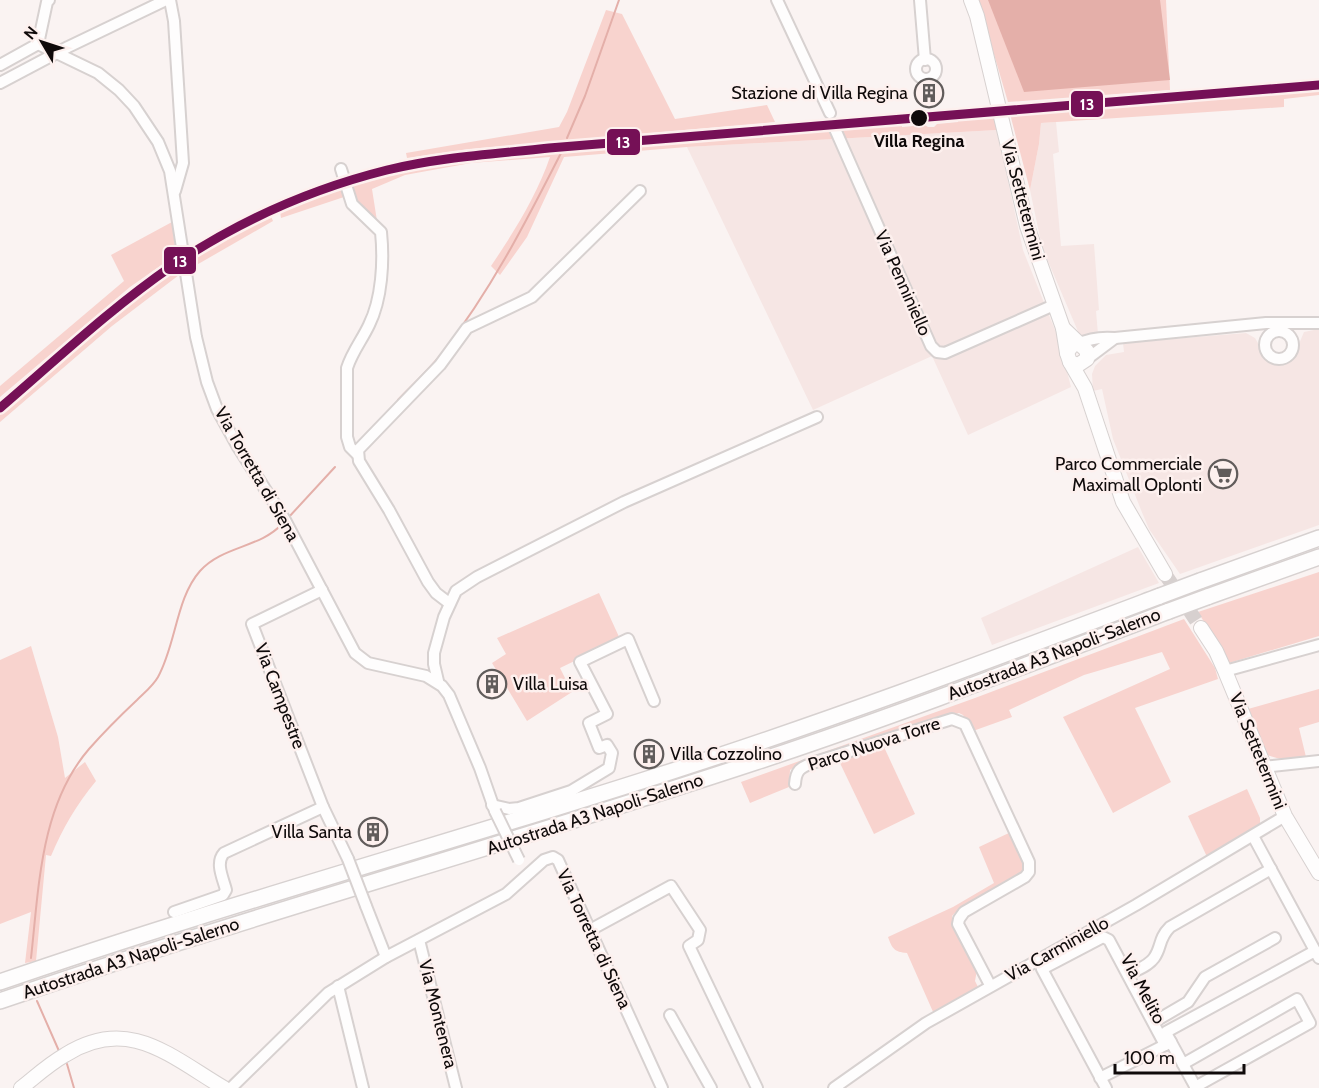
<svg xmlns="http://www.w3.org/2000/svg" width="1319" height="1088" viewBox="0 0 1319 1088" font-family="Cabin,sans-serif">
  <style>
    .built { fill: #f6e6e4 }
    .green { fill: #f8d3ce }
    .water { fill: #e4afa9 }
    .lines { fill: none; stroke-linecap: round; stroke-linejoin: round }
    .stream { stroke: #e4afa9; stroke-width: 2 }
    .major-tunnel { stroke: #d7d0cf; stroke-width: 14; stroke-dasharray: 14 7; stroke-linecap: butt }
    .minor-casing { stroke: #d7d1d0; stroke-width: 14 }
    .major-casing { stroke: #d7d1d0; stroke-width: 16 }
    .highway-casing { stroke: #d7d1d0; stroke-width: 18 }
    .minor { stroke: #fefdfd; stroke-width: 10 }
    .major { stroke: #fefdfd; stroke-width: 14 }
    .highway { stroke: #fefdfd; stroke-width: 15 }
    .minor-bridge-casing { stroke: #d7d1d0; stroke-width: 14; stroke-linecap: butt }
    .highway-bridge-casing { stroke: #d7d1d0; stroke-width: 18; stroke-linecap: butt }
    .minor-bridge { stroke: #fefdfd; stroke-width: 10 }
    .highway-bridge { stroke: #fefdfd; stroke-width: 15 }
    .rail-1-casing { stroke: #fdf0ee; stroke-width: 14 }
    .rail-1 { stroke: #751056; stroke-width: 9 }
    .stop-dot { fill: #0f0a0a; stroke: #fdf0ee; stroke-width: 2 }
    .labels { text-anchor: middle; stroke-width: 5; stroke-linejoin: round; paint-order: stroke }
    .poi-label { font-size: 18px; fill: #0f0a0a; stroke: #fdf0ee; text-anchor: end }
    .stop-label { font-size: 18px; font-weight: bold; fill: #0f0a0a; stroke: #fdf0ee }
    .street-label { font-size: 18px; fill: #0f0a0a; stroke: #fdf0ee }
    .line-badge { stroke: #fdf0ee; stroke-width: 2 }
    .badge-label { font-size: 16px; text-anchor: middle; font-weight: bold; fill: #fff }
  </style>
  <rect width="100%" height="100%" fill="#faf3f2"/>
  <g class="built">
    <polygon points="1056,122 1059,152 1053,154 1061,246 1094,244 1099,310 1096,311 1098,334 1080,336 1042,247 1030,190 1039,144 1041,123"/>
    <polygon points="997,130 1023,250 1059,340 1071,387 968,435 932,356 813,410 687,147"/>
    <polygon points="1319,329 1319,525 1180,574 1149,529 1141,510 1113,439 1102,389 1093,391 1092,374 1095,366 1106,355 1124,352 1123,343 1246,333 1255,338 1262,350 1274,363 1285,362 1293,358 1304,332"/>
    <polygon points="1138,547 1159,583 992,645 981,618"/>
  </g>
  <g class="green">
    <polygon points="978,0 1166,0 1170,90 1008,102"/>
    <polygon points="606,10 622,14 675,119 767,105 775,122 469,149 407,158 406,153 559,127 567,112"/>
    <polygon points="1319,87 1319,95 1284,99 1284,107 1041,123 1039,144 1030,190 1010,114"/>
    <path d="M958 118H994L997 130 687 147 564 157 527 237 500 275 491 266C514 232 537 195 550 157L471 163 405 175 372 189 377 221 359 207 351 183C431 159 515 154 598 147 699 139 801 132 902 124V127L925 125 928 127H934L937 124 958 122Z"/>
    <polygon points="340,186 344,197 281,218 280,211"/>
    <polygon points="270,214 273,221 193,267 191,257"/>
    <polygon points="172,222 176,255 130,287 0,397 0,386 124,281 111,255"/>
    <polygon points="177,265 179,275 112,326 0,422 0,412 136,295"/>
    <polygon points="1319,572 1319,636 1229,663 1198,612"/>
    <polygon points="599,593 620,639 560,668 572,692 527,721 492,663 506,654 497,638"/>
    <polygon points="1184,619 1215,668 1218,679 1135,708 1171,782 1113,813 1063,717 1170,669 1162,652 1084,675 1009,710 1012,717 973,731 963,715 959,713 801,762 790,770 789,787 750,803 741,782 975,698"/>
    <path d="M31 646 58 737 65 778 85 762 96 781C76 805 63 828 51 856L46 855 36 961 25 963 31 912 0 924V660Z"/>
    <polygon points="1319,689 1319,722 1299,728 1306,757 1287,761 1267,755 1248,709"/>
    <polygon points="884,747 915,814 874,834 839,761"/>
    <polygon points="1247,789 1260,818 1260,828 1208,859 1188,816"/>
    <path d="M1011 832 1025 857 1024 872 956 912 952 916 953 923 977 970 975 981 979 989 934 1014 907 953C894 952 892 948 888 937L953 907 994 883 979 847Z"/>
  </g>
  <polygon class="water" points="988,0 1160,0 1170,80 1024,92"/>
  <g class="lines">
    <g class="stream">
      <polyline points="567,138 585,96 619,0"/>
      <path d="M398 400C412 385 429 370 442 353 490 292 526 222 561 153"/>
      <polyline points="288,518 335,467"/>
      <path d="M31 958C39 887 40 806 89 749 104 732 120 716 137 700 144 693 153 686 158 677 176 645 176 598 200 571 222 546 260 548 282 524"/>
      <polyline points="37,1001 59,1051"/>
      <polyline points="67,1064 74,1088"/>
    </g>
    <polyline class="major-tunnel" points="1165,574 1201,628"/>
    <g class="minor-casing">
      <g id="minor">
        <polyline points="170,0 174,21 183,163 175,191"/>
        <polyline points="777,0 830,113"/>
        <polyline points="920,0 925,60"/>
        <polyline points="38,44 98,73 119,90 134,106 158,142 170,171 196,337 207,382 217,409 238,447 285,520 355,653 368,663 426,676 442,686 449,695 480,768 495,811"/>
        <circle cx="926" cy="69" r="10"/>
        <polyline points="0,65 38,44 47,2 49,0"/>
        <polyline points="0,83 68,47 166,0"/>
        <polyline points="835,129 931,346 937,352 945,353 1054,305"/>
        <path d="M341 169 352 204 381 232C384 261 382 299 369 325 362 340 352 352 347 368V437L350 447 357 454"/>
        <circle cx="1279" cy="345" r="14"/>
        <path d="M1078 344C1090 338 1103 337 1115 338L1266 323H1319"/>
        <polyline points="1087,359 1115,338"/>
        <polyline points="322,590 252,624 323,807 348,859"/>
        <polyline points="449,603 436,593 428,582 389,510 359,461 358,450 440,365 467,328 532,297 640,191"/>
        <polyline points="1225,671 1319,645"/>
        <polyline points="438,681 434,664 434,653 444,617 456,591 477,577 624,502 817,417"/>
        <polyline points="1263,767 1319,761"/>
        <path d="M795 784C796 770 800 768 812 763L952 719 965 724 1029 862V872L1025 877 964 912 959 919 958 924 990 985"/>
        <polyline points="492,805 509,809 519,808 571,791 609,768 612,753 607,745 599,748 589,723 607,714 580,662 628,639 654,701"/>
        <polyline points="1253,836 1319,958"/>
        <polyline points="366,906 386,957"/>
        <path d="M174 912 223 895 226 890C223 878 215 863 224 853L323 807"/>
        <polyline points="590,930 671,886 700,930 698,940 689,946 757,1088"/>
        <polyline points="419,940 456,1088"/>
        <path d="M1133 972C1141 968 1149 965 1154 958 1162 947 1158 939 1170 927L1271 869"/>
        <polyline points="338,986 363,1088"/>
        <polyline points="670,1015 711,1088"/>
        <polyline points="1159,1019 1188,1002 1205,977 1275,938"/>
        <polyline points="1166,1032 1315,951"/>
        <polyline points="1166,1033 1196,1088"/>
        <polyline points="1183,1064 1297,999 1310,1023 1195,1087"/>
        <polyline points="1100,1078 1171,1042"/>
        <polyline points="231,1088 328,993 386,957 506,894 544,860 553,857 558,860 662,1088"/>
        <polyline points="834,1088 926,1023 1136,905 1285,816"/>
        <polyline points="1106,1088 1042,969 1103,937 1109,940 1165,1045"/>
      </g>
    </g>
    <g class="major-casing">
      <g id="major">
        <polyline points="971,0 977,16 1027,226 1063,328 1067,353"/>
        <polyline points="1063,328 1087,351 1087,359 1078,365 1070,362 1067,353 1072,345 1078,344"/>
        <polyline points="1070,362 1085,388 1123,502 1165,574"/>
        <polyline points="1201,628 1216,651 1225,671 1285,816 1319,873"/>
        <path d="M21 1088C35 1077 49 1064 65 1055 128 1015 170 1056 224 1088"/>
      </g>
    </g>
    <g class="highway-casing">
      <g id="highway">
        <polyline points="1200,581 1319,538"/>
        <polyline points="1207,597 1319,557"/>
        <path d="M0 982C217 907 439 846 657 776 827 722 993 659 1160 596"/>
        <path d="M0 1001C250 916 505 845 756 762 895 716 1032 663 1169 611"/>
      </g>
    </g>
    <use href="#minor" class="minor"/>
    <use href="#major" class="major"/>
    <use href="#highway" class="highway"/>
    <g class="minor-bridge-casing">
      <g id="minor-bridge">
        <polyline points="495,811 519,860"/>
        <polyline points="348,859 366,906"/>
      </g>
    </g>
    <g class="highway-bridge-casing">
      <g id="highway-bridge">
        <polyline points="1160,596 1200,581"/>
        <polyline points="1169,611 1207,597"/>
      </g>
    </g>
    <use href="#minor-bridge" class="minor-bridge"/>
    <use href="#highway-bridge" class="highway-bridge"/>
    <g class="rail-1-casing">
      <path id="rail-1" d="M0 408C56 360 111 308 172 266 237 222 311 189 387 170 440 157 495 154 549 148L1319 85"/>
    </g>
    <use href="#rail-1" class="rail-1"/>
  </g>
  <defs>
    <g id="building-ring" transform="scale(1.5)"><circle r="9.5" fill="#fdf0ee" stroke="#615c5b" stroke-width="1.5"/><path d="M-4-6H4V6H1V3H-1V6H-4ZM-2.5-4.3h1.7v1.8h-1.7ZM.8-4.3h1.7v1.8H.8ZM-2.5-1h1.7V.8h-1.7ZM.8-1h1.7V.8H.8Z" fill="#615c5b"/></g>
    <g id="supermarket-ring" transform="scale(1.5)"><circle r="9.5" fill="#fdf0ee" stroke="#615c5b" stroke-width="1.5"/><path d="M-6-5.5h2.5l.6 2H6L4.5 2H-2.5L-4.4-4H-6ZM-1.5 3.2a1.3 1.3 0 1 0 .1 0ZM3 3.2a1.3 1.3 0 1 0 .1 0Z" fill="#615c5b"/></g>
  </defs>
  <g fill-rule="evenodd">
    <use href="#building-ring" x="929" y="93"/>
    <use href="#supermarket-ring" x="1223" y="474"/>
    <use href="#building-ring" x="492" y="684"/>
    <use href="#building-ring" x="649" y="754"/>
    <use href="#building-ring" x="373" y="832"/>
  </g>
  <circle class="stop-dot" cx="919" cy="118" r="9"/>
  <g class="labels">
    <g class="poi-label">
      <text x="908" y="99">Stazione di Villa Regina</text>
      <text x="1202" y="470">Parco Commerciale<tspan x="1202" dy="21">Maximall Oplonti</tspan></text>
      <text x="513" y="690" text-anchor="start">Villa Luisa</text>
      <text x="670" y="760" text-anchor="start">Villa Cozzolino</text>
      <text x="352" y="838">Villa Santa</text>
    </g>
    <g class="stop-label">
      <text x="919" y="147">Villa Regina</text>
    </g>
    <g class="street-label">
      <text transform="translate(1023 200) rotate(75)" y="6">Via Settetermini</text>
      <text transform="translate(903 283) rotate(66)" y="6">Via Penniniello</text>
      <text transform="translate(257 474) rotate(60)" y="6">Via Torretta di Siena</text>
      <text transform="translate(1054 654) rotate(-21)" y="6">Autostrada A3 Napoli-Salerno</text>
      <text transform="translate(280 696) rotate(69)" y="6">Via Campestre</text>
      <text transform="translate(874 744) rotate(-18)" y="6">Parco Nuova Torre</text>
      <text transform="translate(1258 751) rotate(68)" y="6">Via Settetermini</text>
      <text transform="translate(595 814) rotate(-18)" y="6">Autostrada A3 Napoli-Salerno</text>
      <text transform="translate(594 939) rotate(65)" y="6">Via Torretta di Siena</text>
      <text transform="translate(1057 949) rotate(-29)" y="6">Via Carminiello</text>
      <text transform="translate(131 958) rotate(-18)" y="6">Autostrada A3 Napoli-Salerno</text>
      <text transform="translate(1143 989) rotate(62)" y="6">Via Melito</text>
      <text transform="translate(438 1014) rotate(76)" y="6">Via Montenera</text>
    </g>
  </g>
  <g class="line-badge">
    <rect x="1070" y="90" width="34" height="28" rx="6" fill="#751056"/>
    <rect x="606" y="128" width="35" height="28" rx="6" fill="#751056"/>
    <rect x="163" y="246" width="34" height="29" rx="6" fill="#751056"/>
  </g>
  <g class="badge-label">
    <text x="1087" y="110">13</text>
    <text x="623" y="148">13</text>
    <text x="180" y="267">13</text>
  </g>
  <g transform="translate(42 42) rotate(309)" stroke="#fdf0ee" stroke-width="4.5" paint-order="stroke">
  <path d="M0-4.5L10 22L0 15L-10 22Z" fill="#0f0a0a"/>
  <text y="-9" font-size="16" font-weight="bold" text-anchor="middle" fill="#0f0a0a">N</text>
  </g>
  <path d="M1115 1064v9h129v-9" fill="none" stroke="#0f0a0a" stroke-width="3"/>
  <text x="1124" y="1064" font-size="18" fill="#0f0a0a" stroke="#fdf0ee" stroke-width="4.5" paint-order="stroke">100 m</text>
</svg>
